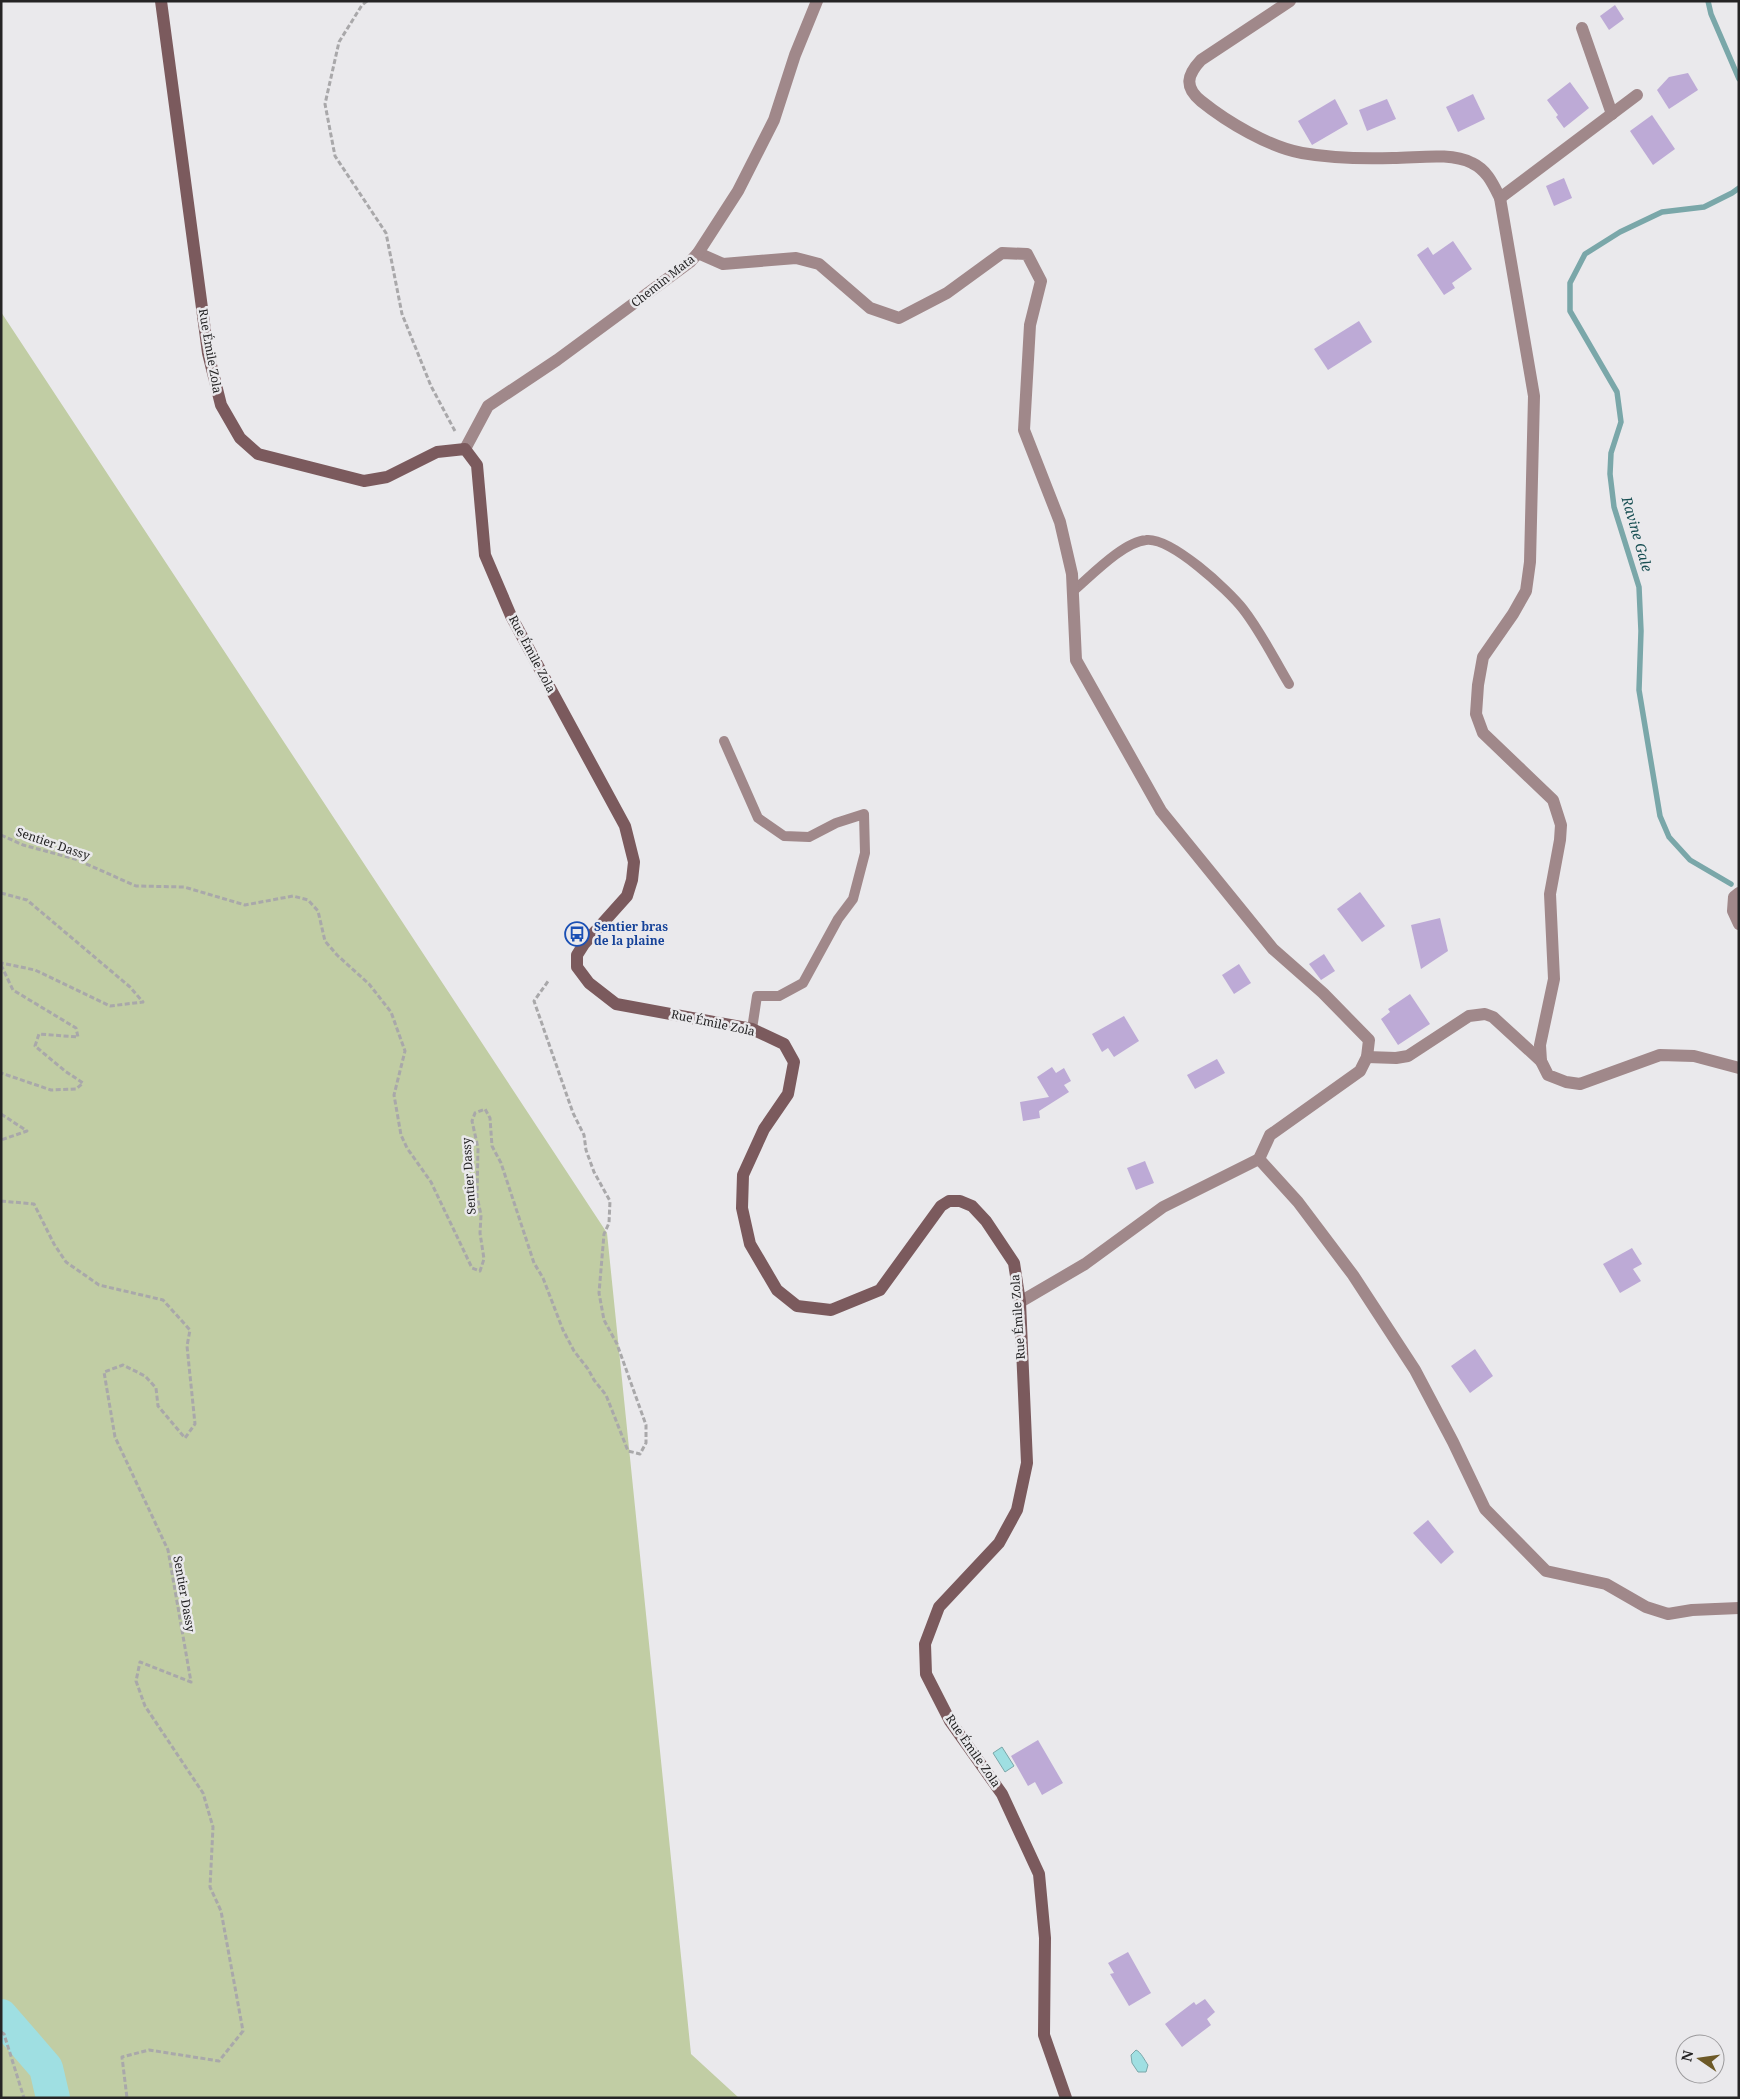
<svg xmlns="http://www.w3.org/2000/svg" width="1740" height="2099" viewBox="0 0 1740 2099" font-family="'Noto Serif',serif">
  <style>
    .green { fill: #c1cda4 }
    .water { fill: #9fdfe2; stroke: #7aa7a9 }
    .lines { fill: none; stroke-linecap: round; stroke-linejoin: round }
    .stream { stroke: #7aa7a9; stroke-width: 5.5 }
    .river { stroke: #9fdfe2; stroke-width: 34 }
    .building { fill: #bdaad6 }
    .path { stroke: #a9a8aa; stroke-width: 3; stroke-dasharray: 5 2.5; stroke-linecap: butt }
    .service { stroke: #a0888a; stroke-width: 10 }
    .minor { stroke: #a0888a; stroke-width: 12 }
    .secondary { stroke: #7b5a5d; stroke-width: 12 }
    .labels { text-anchor: middle; stroke-width: 5; stroke-linejoin: round; paint-order: stroke }
    .street-label { font-size: 12px; fill: #252425; stroke: #eae9ec }
    .transit-label { font-size: 12px; font-weight: bold; fill: #164399; stroke: #eae9ec; text-anchor: start }
    .water-label { font-size: 14px; font-style: italic; fill: #174e52; stroke: #eae9ec }
  </style>
  <rect width="100%" height="100%" fill="#eae9ec"/>
  <polygon class="green" points="1,312 607,1233 691,2054 739,2098 1,2098"/>
  <g class="water">
    <polygon points="1002,1747 1014,1766 1005,1772 993,1753"/>
    <path d="M1136 2050C1141 2052 1145 2061 1148 2065L1146 2072H1138L1132 2063 1131 2055Z"/>
  </g>
  <g class="lines">
    <g class="stream">
      <polyline points="1708,1 1711,14 1739,79"/>
      <polyline points="1731,884 1690,860 1669,837 1660,816 1639,690 1641,631 1639,587 1614,507 1610,474 1611,453 1621,422 1617,392 1570,311 1570,283 1585,254 1620,232 1662,212 1704,207 1732,193 1739,188"/>
    </g>
    <polyline class="river" points="1,2016 46,2068 53,2098"/>
  </g>
  <g class="building">
    <polygon points="1615,5 1624,19 1609,30 1600,16"/>
    <polygon points="1688,73 1698,90 1669,109 1657,90 1669,77"/>
    <polygon points="1570,82 1589,108 1564,128 1556,117 1558,115 1547,100"/>
    <polygon points="1473,94 1485,119 1458,132 1446,107"/>
    <polygon points="1335,99 1348,124 1312,145 1298,121"/>
    <polygon points="1387,99 1396,119 1367,131 1359,110"/>
    <polygon points="1652,115 1675,149 1653,165 1630,131"/>
    <polygon points="1564,178 1572,198 1554,206 1546,186"/>
    <polygon points="1453,241 1472,269 1452,283 1455,288 1444,295 1417,255 1428,247 1433,255"/>
    <polygon points="1359,321 1372,342 1328,370 1314,349"/>
    <polygon points="1360,892 1385,926 1362,942 1337,909"/>
    <polygon points="1440,918 1448,951 1421,969 1411,925"/>
    <polygon points="1324,954 1335,971 1321,980 1309,964"/>
    <polygon points="1239,964 1251,983 1234,994 1222,975"/>
    <polygon points="1410,994 1430,1024 1398,1045 1381,1019 1390,1012 1388,1009"/>
    <polygon points="1124,1016 1139,1041 1114,1057 1108,1048 1102,1052 1092,1034"/>
    <polygon points="1217,1059 1225,1073 1195,1089 1187,1075"/>
    <polygon points="1052,1067 1056,1073 1064,1068 1071,1081 1064,1085 1069,1092 1039,1111 1040,1118 1023,1121 1020,1102 1049,1097 1037,1077"/>
    <polygon points="1145,1161 1154,1183 1136,1190 1127,1168"/>
    <polygon points="1632,1248 1642,1264 1633,1269 1641,1281 1620,1293 1603,1264"/>
    <polygon points="1475,1349 1493,1376 1470,1393 1451,1366"/>
    <polygon points="1428,1520 1454,1552 1441,1564 1413,1533"/>
    <polygon points="1038,1740 1063,1783 1042,1795 1035,1782 1028,1786 1011,1756"/>
    <polygon points="1128,1952 1151,1993 1129,2006 1110,1974 1114,1973 1108,1963"/>
    <polygon points="1205,1999 1215,2012 1207,2019 1211,2025 1182,2047 1165,2024 1194,2002 1196,2005"/>
  </g>
  <g class="lines">
    <g class="path">
      <polyline points="367,1 362,5 339,42 325,104 335,156 386,233 402,314 431,386 456,433"/>
      <polyline points="1,835 23,845 75,859 136,886 184,887 245,905 293,896 308,900 318,911 325,941 337,955 369,984 391,1012 405,1051 394,1095 401,1135 407,1148 431,1182 472,1268 480,1271 484,1259 480,1233 481,1215 477,1196 478,1148 472,1121 475,1113 485,1109 490,1118 492,1146 501,1163 534,1263 543,1278 563,1330 574,1351 588,1369 594,1380 606,1395 628,1451 640,1454 646,1443 646,1425 617,1344 604,1320 599,1293 604,1234 609,1223 610,1201 594,1172 586,1150 584,1135 573,1113 534,1001 549,980"/>
      <polyline points="1,893 27,900 130,987 143,1002 110,1006 35,970 1,963"/>
      <polyline points="1,965 13,990 76,1028 78,1037 39,1034 35,1046 65,1071 83,1083 76,1089 51,1090 1,1073"/>
      <polyline points="1,1114 27,1131 1,1140"/>
      <polyline points="1,1201 34,1204 54,1244 66,1262 99,1285 163,1300 190,1330 187,1346 195,1424 185,1438 158,1406 156,1388 145,1376 123,1365 104,1372 115,1437 168,1550 191,1682 140,1662 136,1681 145,1706 203,1793 213,1827 210,1887 221,1911 243,2031 219,2061 149,2050 122,2057 127,2098"/>
      <polyline points="1,2032 4,2034 24,2098"/>
    </g>
    <g class="service">
      <path d="M1072 592C1090 577 1123 542 1146 540 1171 537 1228 590 1243 609 1261 632 1274 659 1289 684"/>
      <polyline points="724,741 758,818 784,836 809,837 836,823 864,814 865,853 853,899 838,919 803,983 779,996 757,996 752,1029"/>
    </g>
    <g class="minor">
      <path d="M1290 1 1201 60C1187 75 1184 87 1201 101 1227 122 1269 147 1302 153 1331 158 1364 159 1393 158 1418 158 1450 152 1472 163 1487 170 1493 184 1500 198L1534 396 1530 562 1526 591 1513 614 1483 657 1478 685 1476 714 1483 733 1553 800 1561 825 1560 840 1550 894 1554 979 1540 1045 1541 1061 1548 1075 1566 1082 1580 1084 1660 1055 1694 1056 1739 1068"/>
      <polyline points="1582,28 1612,114"/>
      <polyline points="1500,198 1637,95"/>
      <polyline points="698,253 723,264 796,258 819,264 870,308 899,318 947,293 1002,253 1027,254 1041,281 1030,325 1024,430 1060,522 1072,574 1076,660 1161,811 1273,949 1323,993 1369,1040 1367,1057 1360,1071 1270,1135 1259,1159 1163,1207 1085,1264 1020,1302"/>
      <polyline points="465,449 488,406 557,360 690,262 698,253 738,191 774,120 795,55 817,1"/>
      <polyline points="1739,893 1734,897 1733,911 1739,924"/>
      <polyline points="1367,1057 1396,1058 1408,1056 1469,1016 1485,1014 1493,1017 1541,1061"/>
      <polyline points="1259,1159 1298,1202 1353,1275 1415,1370 1453,1442 1485,1509 1546,1571 1606,1584 1646,1607 1668,1614 1692,1610 1739,1608"/>
    </g>
    <polyline class="secondary" points="161,1 208,353 221,405 240,438 258,454 364,481 387,477 437,452 465,449 477,465 485,555 511,616 625,826 634,862 632,880 627,896 584,944 577,955 577,967 589,983 616,1004 752,1029 784,1044 794,1062 788,1094 764,1129 743,1175 742,1208 750,1244 777,1290 797,1306 831,1310 880,1290 941,1206 949,1201 960,1201 972,1206 986,1221 1014,1263 1020,1302 1027,1463 1017,1510 999,1543 939,1607 925,1644 926,1674 950,1721 1002,1794 1039,1874 1045,1938 1044,2035 1066,2098"/>
  </g>
  <defs>
    <g id="bus-ring" transform="scale(1.25)"><circle r="9.5" fill="#eae9ec" stroke="#1a4fb4" stroke-width="1.5"/><path d="M-5-6H5V4H4V6H2V4H-2V6H-4V4H-5ZM-3.5-4V0h7V-4ZM-3.5 1.2v1.5H-2V1.2ZM2 1.2v1.5H3.5V1.2Z" fill="#1a4fb4"/></g>
  </defs>
  <g fill-rule="evenodd">
    <use href="#bus-ring" x="577" y="934"/>
  </g>
  <g class="labels">
    <g class="street-label">
      <text transform="translate(663 281) rotate(-38)" y="4">Chemin Mata</text>
      <text transform="translate(210 351) rotate(80)" y="4">Rue Émile Zola</text>
      <text transform="translate(532 654) rotate(62)" y="4">Rue Émile Zola</text>
      <text transform="translate(53 844) rotate(19)" y="4">Sentier Dassy</text>
      <text transform="translate(713 1023) rotate(12)" y="4">Rue Émile Zola</text>
      <text transform="translate(469 1176) rotate(-94)" y="4">Sentier Dassy</text>
      <text transform="translate(1018 1317) rotate(-94)" y="4">Rue Émile Zola</text>
      <text transform="translate(184 1594) rotate(80)" y="4">Sentier Dassy</text>
      <text transform="translate(973 1751) rotate(55)" y="4">Rue Émile Zola</text>
    </g>
    <g class="transit-label">
      <text x="594" y="931">Sentier bras<tspan x="594" dy="14">de la plaine</tspan></text>
    </g>
    <g class="water-label">
      <text transform="translate(1637 534) rotate(74)" y="5">Ravine Gale</text>
    </g>
  </g>
  <rect width="1740" height="2099" fill="none" stroke="#252425" stroke-width="5"/>
  <g transform="translate(1700 2059) rotate(283)"><circle r="24" fill="#eae9ec" stroke="#9b9a9c"/>
  <path d="M0-4L9 19L0 12L-9 19Z" fill="#6d5927"/>
  <text y="-8" font-size="14" font-weight="bold" text-anchor="middle" fill="#252425">N</text>
  </g>
</svg>
